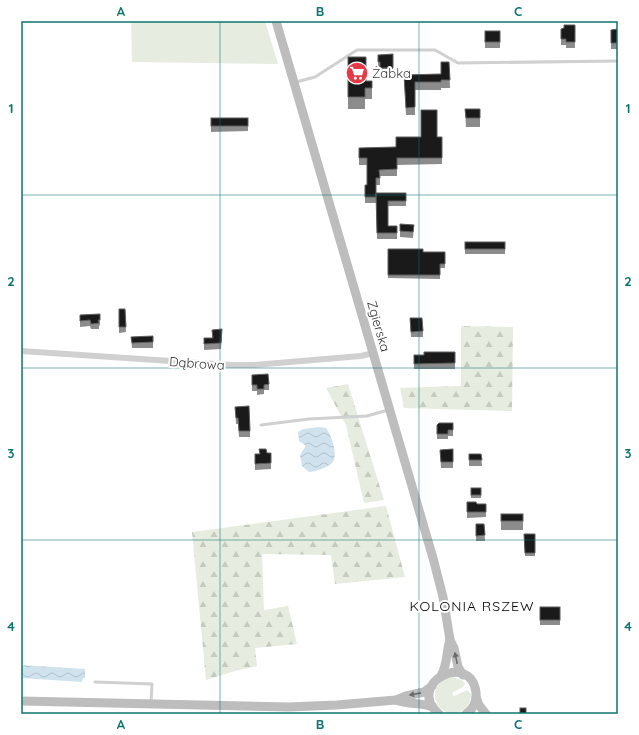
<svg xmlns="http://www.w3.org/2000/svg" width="639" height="735" viewBox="0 0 639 735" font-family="Quicksand,sans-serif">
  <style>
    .green { fill: #e6ecdf }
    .forest { fill: url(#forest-firs) }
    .water { fill: url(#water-waves) }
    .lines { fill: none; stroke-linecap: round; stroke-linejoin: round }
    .lane { stroke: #d0d0d0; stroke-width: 3 }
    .street { stroke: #d0d0d0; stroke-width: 6 }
    .secondary { stroke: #bdbdbd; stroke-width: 9 }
    .wall { fill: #8c8c8c }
    .building { fill: #1a1a1a; stroke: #5f5f5f }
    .oneway { fill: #6a6a6a }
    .grid { fill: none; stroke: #0f766e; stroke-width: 1; stroke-opacity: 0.55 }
    .labels { text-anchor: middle; stroke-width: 4; stroke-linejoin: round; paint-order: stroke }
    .poi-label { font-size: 13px; fill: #333; stroke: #fff; text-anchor: start }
    .street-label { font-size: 13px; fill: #333; stroke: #fff }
    .neighbourhood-label { font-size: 14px; letter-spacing: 1px; fill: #000; stroke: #fff }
    .neatline { fill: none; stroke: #0f766e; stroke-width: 1.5 }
    .grid-label { font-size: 13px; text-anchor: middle; font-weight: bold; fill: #0f766e }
  </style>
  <defs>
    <pattern id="forest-firs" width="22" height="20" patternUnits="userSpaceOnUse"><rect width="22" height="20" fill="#e6ecdf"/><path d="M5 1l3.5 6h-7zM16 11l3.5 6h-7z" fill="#c6cbc0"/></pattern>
    <pattern id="water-waves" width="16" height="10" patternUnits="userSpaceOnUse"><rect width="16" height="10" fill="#cfe2ee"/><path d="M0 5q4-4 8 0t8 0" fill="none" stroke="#b2c2cd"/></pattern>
  </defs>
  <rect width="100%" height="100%" fill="#fff"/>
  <g class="green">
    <polygon points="131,21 265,21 278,64 132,62"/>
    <path d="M452 677 462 680 465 684 463 687 452 693 454 696 467 690 471 694C471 700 469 706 463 710 442 725 418 686 452 677Z"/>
  </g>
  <g class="forest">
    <polygon points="461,326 513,327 512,411 404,408 400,388 461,386"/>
    <polygon points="348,384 384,500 364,503 346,425 326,388"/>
    <polygon points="386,506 405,577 335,584 331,555 262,554 264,610 288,606 297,644 255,648 257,666 235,671 206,680 192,532"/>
  </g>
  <g class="water">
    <path d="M320 427 326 428C331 434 339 456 332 463 329 467 315 472 309 472L302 466 300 455 305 447V445L299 441 298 432 303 429Z"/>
    <polygon points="21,665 85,669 85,678 83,678 82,682 21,678"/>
  </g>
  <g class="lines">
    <g class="lane">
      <polyline points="296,82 315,77 357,50 435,50 458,63 618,61"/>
      <polyline points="261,425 309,419 367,416 388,410"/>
      <polyline points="95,682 152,684 151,703"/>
    </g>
    <polyline class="street" points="21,351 231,365 253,365 361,356 373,353"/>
    <g class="secondary">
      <polyline points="276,21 433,558 443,597 450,640 454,648 458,667 463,675"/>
      <path d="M441 676C448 664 446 652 450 640"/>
      <polyline points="476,697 479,705 486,714"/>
      <path d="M396 700C409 705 421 702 433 707"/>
      <polyline points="21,701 289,707 337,705 396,700 406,696 424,692 432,686"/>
      <path d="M439 714C404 684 470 650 476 692 477 701 473 709 466 714"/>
    </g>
  </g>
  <g class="wall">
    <polygon points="575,25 575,48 566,48 566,45 561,45 561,29 564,28"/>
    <polygon points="618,29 618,49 611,49 611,30"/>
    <rect x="485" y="31" width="15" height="17"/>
    <polygon points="378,55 393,68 393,73 380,74 380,68 378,68"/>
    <polygon points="348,57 366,81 372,81 372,99 365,99 365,109 348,109"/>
    <polygon points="449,62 450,88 441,88 441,90 415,90 415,115 406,115 404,75 441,74"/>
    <polygon points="465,109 480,109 480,127 466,127"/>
    <polygon points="211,118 248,118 248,131 211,132"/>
    <polygon points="437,137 442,137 442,164 397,165 397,176 380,176 380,185 376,185 376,203 365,203 365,185 367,185 367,165 359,165 359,148 396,147"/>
    <polygon points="376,193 406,193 406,206 388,206 388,226 397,226 397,239 377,239"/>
    <polygon points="400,224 414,225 413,238 400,237"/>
    <rect x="465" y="242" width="40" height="12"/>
    <polygon points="388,249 423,252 445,252 445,268 440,268 440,279 388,278"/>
    <polygon points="119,309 125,309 126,332 119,333"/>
    <polygon points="80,315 100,320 100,325 99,326 99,329 91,329 90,326 80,327"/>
    <polygon points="410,318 423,331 423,337 411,337"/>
    <polygon points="212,330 222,335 221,349 204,350 204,338 212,338"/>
    <polygon points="153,336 153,348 132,348 131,337"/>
    <polygon points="455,352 455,369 414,369 414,355 424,355"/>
    <polygon points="252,375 269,384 269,390 264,390 264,394 257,395 257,391 252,391"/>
    <polygon points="235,407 250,431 250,437 239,437 238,424 236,424"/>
    <polygon points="453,423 453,436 448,436 448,439 437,439 437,425"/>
    <polygon points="453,449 453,468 441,468 440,450"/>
    <polygon points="271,453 271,469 255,470 255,454"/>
    <polygon points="469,454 481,454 482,466 469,466"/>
    <rect x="471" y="488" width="10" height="10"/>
    <polygon points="467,502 477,504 486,504 486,517 467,518"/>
    <rect x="501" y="514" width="22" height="16"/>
    <polygon points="476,524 484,524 485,541 476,541"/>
    <polygon points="524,534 535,534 535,556 525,556"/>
    <rect x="540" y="607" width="20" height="18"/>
  </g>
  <g class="building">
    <polygon points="564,25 575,25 575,42 566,42 566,39 561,39 561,29 564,28"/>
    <polygon points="618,29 618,43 611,43 611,30"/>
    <rect x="485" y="31" width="15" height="11"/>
    <polygon points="393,54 393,68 380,68 380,62 378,62 378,55"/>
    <polygon points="348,57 366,57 366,81 372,81 372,88 365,88 365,97 348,97"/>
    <polygon points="441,62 449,62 450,80 441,80 441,82 415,82 415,107 406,108 404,75 441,74"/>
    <polygon points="465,109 480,109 480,118 466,118"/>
    <polygon points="421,110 437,110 437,137 442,137 442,158 397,158 397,169 379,170 380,178 376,178 376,197 365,197 365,185 367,185 367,158 359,158 359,148 396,147 396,137 421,137"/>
    <rect x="211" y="118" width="37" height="8"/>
    <polygon points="376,193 406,193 406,201 388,201 388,226 397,226 397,233 377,233"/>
    <polygon points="400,224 414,225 413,232 400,231"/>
    <rect x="465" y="242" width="40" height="7"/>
    <polygon points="388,249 423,249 423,252 445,252 445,264 440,264 440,275 388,275"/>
    <polygon points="119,309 125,309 126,327 119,327"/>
    <polygon points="100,314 100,320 98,320 99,323 91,324 90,320 80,321 80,315"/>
    <polygon points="410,318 422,318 423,331 411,332"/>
    <polygon points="222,329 221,343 204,344 204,338 213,338 212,330"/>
    <polygon points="153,336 153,342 132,343 131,337"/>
    <polygon points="424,352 455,352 455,363 414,364 414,355 424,355"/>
    <polygon points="268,374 269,384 264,385 264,389 257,389 257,385 252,385 252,375"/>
    <polygon points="249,406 250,431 239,431 238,418 236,418 235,407"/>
    <polygon points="439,423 453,423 453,430 448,430 448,434 437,434 437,425"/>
    <polygon points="259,449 266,449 267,453 271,453 271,463 255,464 255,454 260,454"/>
    <polygon points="453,449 453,462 441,462 440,450"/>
    <polygon points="469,454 481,454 482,460 469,460"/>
    <rect x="471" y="488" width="10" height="7"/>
    <polygon points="467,502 476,502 477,504 486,504 486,512 467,512"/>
    <rect x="501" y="514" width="22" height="7"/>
    <polygon points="476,524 484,524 485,535 476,536"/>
    <polygon points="524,534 535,534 535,553 525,553"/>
    <rect x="540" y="607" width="20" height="13"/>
    <rect x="520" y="708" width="6" height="6"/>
  </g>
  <defs><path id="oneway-solid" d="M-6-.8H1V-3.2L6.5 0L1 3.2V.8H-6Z"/></defs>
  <g class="oneway">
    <use href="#oneway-solid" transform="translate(456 658) rotate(-102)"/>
    <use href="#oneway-solid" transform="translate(415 694) rotate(169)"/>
  </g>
  <path class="grid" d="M220 21V714M419 21V714M21 195H618M21 368H618M21 540H618"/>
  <defs>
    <g id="supermarket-disc" transform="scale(1.15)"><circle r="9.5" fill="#e63946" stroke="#fff"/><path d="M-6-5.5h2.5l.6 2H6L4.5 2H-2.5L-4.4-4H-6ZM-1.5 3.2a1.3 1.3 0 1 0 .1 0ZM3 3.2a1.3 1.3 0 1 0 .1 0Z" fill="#fff"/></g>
  </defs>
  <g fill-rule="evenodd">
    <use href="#supermarket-disc" x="357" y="73"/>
  </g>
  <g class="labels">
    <g class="poi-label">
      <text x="372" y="78">Żabka</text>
    </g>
    <g class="street-label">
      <text transform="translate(379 326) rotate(74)" y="5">Zgierska</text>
      <text transform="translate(197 363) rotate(4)" y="5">Dąbrowa</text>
    </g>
    <g class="neighbourhood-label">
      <text x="472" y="611">KOLONIA RSZEW</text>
    </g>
  </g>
  <rect width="639" height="735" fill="none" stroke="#ffffff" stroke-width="44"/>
  <rect x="22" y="22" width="595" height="691" class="neatline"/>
  <g class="grid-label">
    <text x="121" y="16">A</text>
    <text x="320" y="16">B</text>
    <text x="518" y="16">C</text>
    <text x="11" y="113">1</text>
    <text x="628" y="113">1</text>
    <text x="11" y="286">2</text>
    <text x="628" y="286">2</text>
    <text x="11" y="458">3</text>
    <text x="628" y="458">3</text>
    <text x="11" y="631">4</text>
    <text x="628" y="631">4</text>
    <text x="121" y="729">A</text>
    <text x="320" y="729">B</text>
    <text x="518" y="729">C</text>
  </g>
</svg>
